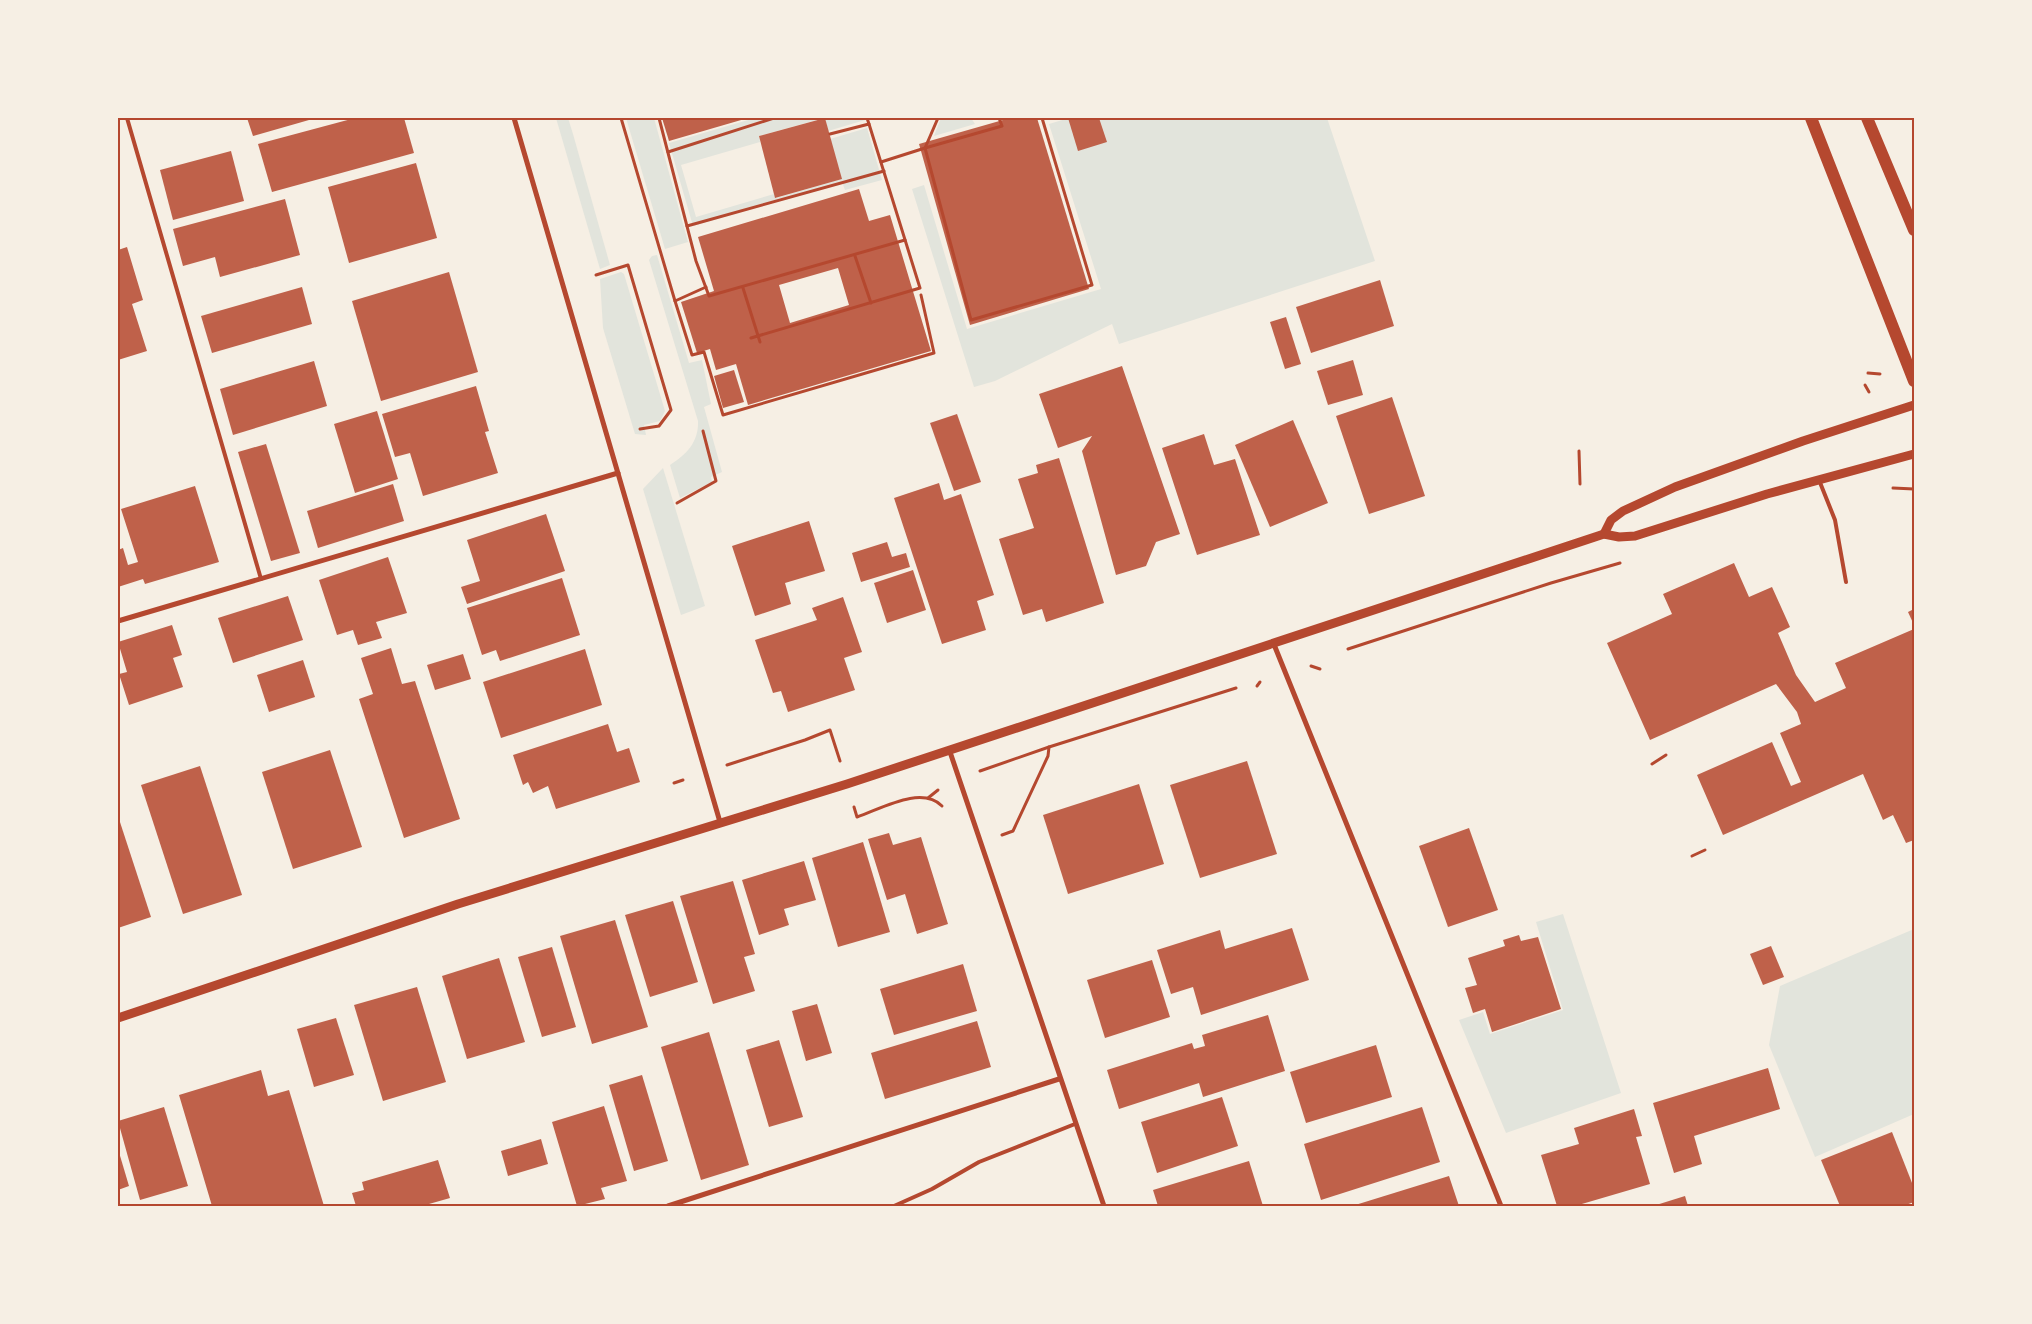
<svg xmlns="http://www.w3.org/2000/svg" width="2032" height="1324" viewBox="0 0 2032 1324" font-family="'Space Grotesk',sans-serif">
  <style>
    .green { fill: #e2e4dc }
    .building { fill: #bf614a; fill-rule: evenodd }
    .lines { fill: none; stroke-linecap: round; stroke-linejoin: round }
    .path { stroke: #b5482f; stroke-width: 3 }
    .service { stroke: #b5482f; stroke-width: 4 }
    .minor { stroke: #b5482f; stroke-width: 5 }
    .tertiary { stroke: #b5482f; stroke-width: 9 }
    .primary { stroke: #b5482f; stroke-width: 12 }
    .neatline { fill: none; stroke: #b5482f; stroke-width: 2 }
  </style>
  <rect width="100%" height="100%" fill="#f6efe4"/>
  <g class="green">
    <polygon points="556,118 568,118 573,134 610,265 600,269"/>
    <polygon points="626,118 654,118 688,242 665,249"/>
    <polygon points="755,118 824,118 759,136 760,142 681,165 696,217 774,194 776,198 841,179 830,139 867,128 882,180 845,190 842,182 693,226 669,143"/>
    <polygon points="825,118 864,118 865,120 828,131"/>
    <polygon points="941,118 971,118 975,124 934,136"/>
    <polygon points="1069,118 1327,118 1375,261 1119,344 1112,324 995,381 974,387 912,189 924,185 967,329 1101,289 1049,124"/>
    <path d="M657 255 689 363 702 360 711 404 704 407 722 472 711 477 712 482 680 498 670 465C686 455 699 442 698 421L649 260 652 256Z"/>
    <polygon points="621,272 624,274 665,411 660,421 644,425 646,435 635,434 603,328 600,279"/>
    <polygon points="663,468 705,606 681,615 643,489"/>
    <polygon points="1563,914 1621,1093 1506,1133 1459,1020 1483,1012 1490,1034 1563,1010 1536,922"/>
    <polygon points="1914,929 1914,1114 1815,1157 1769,1045 1780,986"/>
  </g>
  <g class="building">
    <polygon points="247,118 316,118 253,136"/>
    <polygon points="355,118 404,118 414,153 272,192 258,144"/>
    <polygon points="662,118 748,118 669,141"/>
    <polygon points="825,118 842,179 775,198 759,136"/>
    <polygon points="1010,118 1037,118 1089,289 970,325 919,144"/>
    <polygon points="1068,118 1099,118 1107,142 1078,151"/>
    <polygon points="231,151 244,201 173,220 160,170"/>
    <polygon points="416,163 437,238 349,263 328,187"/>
    <path d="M859 189 869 221 890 215 931 351 748 405 736 364 716 370 710 349 697 353 681 302 714 291 698 237ZM838 268 849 305 790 323 779 285Z"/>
    <polygon points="285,199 300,255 220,277 215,257 183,266 173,229"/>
    <polygon points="127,247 143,300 132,304 147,351 118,360 118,250"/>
    <polygon points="449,272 478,372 381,401 352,301"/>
    <polygon points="1380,280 1394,326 1311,353 1296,307"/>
    <polygon points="302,287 312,324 212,353 201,316"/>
    <polygon points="1286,317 1301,364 1285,369 1270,322"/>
    <polygon points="1353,360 1363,395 1328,405 1317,371"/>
    <polygon points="314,361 327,406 233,435 220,389"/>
    <polygon points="1122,366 1180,534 1156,542 1146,566 1116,575 1082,451 1092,436 1058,448 1039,394"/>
    <polygon points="734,370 744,402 723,408 714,376"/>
    <polygon points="476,386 489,431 485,432 498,473 423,496 410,453 395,457 382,414"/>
    <polygon points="1392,397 1425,496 1369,514 1336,416"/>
    <polygon points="377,411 398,479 355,493 334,424"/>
    <polygon points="957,414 981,482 954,491 930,423"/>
    <polygon points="1293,420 1328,503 1270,527 1235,445"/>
    <polygon points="1204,434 1214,465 1235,459 1260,535 1197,555 1162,448"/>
    <polygon points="266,444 300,553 271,561 238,452"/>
    <polygon points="1059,458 1104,603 1046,622 1042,609 1023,615 999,539 1034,528 1018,479 1038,473 1036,465"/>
    <polygon points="939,483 944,500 961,494 994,595 977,601 986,630 942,644 894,498"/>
    <polygon points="393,484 404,521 318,548 307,511"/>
    <polygon points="195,486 219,562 145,584 143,579 118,587 118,550 123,548 128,565 138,562 121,509"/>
    <polygon points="546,514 565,571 467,604 461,587 480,581 467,540"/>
    <polygon points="809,521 825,571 785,583 791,604 755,616 732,546"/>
    <polygon points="887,542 892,557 906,553 910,567 861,582 852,553"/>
    <polygon points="388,557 407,613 376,622 382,638 358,645 353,630 337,635 319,580"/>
    <polygon points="1734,563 1749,597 1772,587 1790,627 1778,633 1796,675 1815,702 1846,688 1835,663 1914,629 1914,840 1906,843 1893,815 1883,820 1863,774 1723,835 1697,775 1772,742 1791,786 1801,782 1780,733 1801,724 1797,712 1776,684 1650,740 1607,643 1672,614 1663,594"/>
    <polygon points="913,570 926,610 887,623 874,583"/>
    <polygon points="562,578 580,635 500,661 496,650 482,655 467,608"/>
    <polygon points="288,596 303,640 233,663 218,618"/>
    <polygon points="843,597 862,652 844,658 855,690 788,712 781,691 773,693 755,640 817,620 812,608"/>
    <polygon points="1914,609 1914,625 1908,612"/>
    <polygon points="172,625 182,655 173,658 183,687 129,705 119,674 127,672 118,642"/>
    <polygon points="391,648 402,684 415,681 460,819 404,838 359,699 373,694 361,658"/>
    <polygon points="585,649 602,705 501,738 483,682"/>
    <polygon points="463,654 471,679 435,690 427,665"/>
    <polygon points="303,660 315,697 269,712 257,675"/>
    <polygon points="608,724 617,752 629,748 640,782 556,809 548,786 533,793 528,782 523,785 513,755"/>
    <polygon points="330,750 362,847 293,869 262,772"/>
    <polygon points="1247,761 1277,854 1200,878 1170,785"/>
    <polygon points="200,766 242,895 183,914 141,785"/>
    <polygon points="1139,784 1164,864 1068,894 1043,815"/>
    <polygon points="118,816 151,917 118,928"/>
    <polygon points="1469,828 1498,910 1448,927 1419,846"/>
    <polygon points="889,833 893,845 921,837 948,924 917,934 905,894 887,900 868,839"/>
    <polygon points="863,842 890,932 838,947 812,858"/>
    <polygon points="804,861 816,900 784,909 789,925 759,935 742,880"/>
    <polygon points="733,881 755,954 744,957 755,991 713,1004 680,896"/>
    <polygon points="673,901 698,982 650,997 625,915"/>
    <polygon points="615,920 648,1027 592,1044 560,936"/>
    <polygon points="1292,928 1309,980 1201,1015 1193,987 1171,994 1157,950 1220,930 1225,949"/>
    <polygon points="1519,935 1521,941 1538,937 1561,1009 1492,1032 1485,1009 1473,1013 1465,988 1477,985 1468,958 1505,946 1503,940"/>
    <polygon points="1771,946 1784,977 1763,985 1750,954"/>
    <polygon points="552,947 576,1027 542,1037 518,957"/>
    <polygon points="499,958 525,1042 467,1059 442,976"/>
    <polygon points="1152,960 1170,1017 1105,1038 1087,980"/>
    <polygon points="963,964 977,1011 894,1035 880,989"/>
    <polygon points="417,987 446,1082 383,1101 354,1005"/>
    <polygon points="817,1004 832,1053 806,1061 792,1011"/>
    <polygon points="1268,1015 1285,1071 1203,1097 1199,1083 1119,1109 1107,1070 1192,1043 1194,1049 1205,1046 1202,1035"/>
    <polygon points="336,1018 354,1075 314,1087 297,1029"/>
    <polygon points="977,1021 991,1067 885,1099 871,1053"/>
    <polygon points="709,1032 749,1165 701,1180 661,1047"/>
    <polygon points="779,1040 803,1117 769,1127 746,1050"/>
    <polygon points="1376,1045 1392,1097 1306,1123 1290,1072"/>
    <polygon points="1768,1068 1780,1109 1694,1136 1702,1164 1674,1173 1653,1103"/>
    <polygon points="261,1070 268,1096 289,1090 324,1206 212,1206 179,1095"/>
    <polygon points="642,1075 668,1161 634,1171 609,1085"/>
    <polygon points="1222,1097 1238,1146 1157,1173 1141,1122"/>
    <polygon points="604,1106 627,1181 601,1188 605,1199 577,1206 552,1122"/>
    <polygon points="164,1107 188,1186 140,1200 118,1121"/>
    <polygon points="1422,1107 1440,1162 1321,1200 1304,1144"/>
    <polygon points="1634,1109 1642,1136 1636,1137 1650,1184 1575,1206 1557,1206 1541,1155 1579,1144 1574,1128"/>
    <polygon points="1892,1132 1914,1188 1914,1202 1903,1206 1840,1206 1821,1160"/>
    <polygon points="541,1139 548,1164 508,1176 501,1151"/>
    <polygon points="118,1149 129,1186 118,1190"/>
    <polygon points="438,1160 450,1198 422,1206 356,1206 352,1193 364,1190 362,1182"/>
    <polygon points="1249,1161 1263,1206 1158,1206 1153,1190"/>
    <polygon points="1449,1176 1459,1206 1352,1206"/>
    <polygon points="1685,1196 1688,1206 1653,1206"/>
  </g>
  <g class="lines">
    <g class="path">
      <polyline points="621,118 675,301 706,287"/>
      <polyline points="659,118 696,261 709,296 905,240"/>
      <polyline points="867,118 869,124"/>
      <polyline points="999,118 1002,126 925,148 971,320 1092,285 1042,118"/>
      <polyline points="668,152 774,118"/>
      <polyline points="881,162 925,148 938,118"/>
      <polyline points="687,226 884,171"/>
      <polyline points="855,256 871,303"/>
      <polyline points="596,275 628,265 671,410 659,426 640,429"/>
      <polyline points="743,288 760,342"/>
      <polyline points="675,301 692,355 704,352 723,415 934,353 921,295"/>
      <polyline points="751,338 920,288 869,124 830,134"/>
      <polyline points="1868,373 1880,374"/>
      <polyline points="1865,385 1869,392"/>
      <polyline points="1579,451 1580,484"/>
      <polyline points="1893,488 1914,489"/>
      <polyline points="677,503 716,481 703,431"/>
      <polyline points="1348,649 1551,583 1620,563"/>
      <polyline points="1311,666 1320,669"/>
      <polyline points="1257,686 1260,682"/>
      <polyline points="1652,764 1666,755"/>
      <polyline points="727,765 805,740 830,730 840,761"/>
      <polyline points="980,771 1049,747 1236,688"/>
      <polyline points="674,783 683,780"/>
      <polyline points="928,798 938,790"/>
      <path d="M854 807 857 817C881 809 921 785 942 806"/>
      <polyline points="1002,835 1013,831 1048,756 1049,747"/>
      <polyline points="1692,856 1705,850"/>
    </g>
    <g class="service">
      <polyline points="127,118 261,579"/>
      <polyline points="1819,480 1835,520 1846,582"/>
      <polyline points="894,1206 932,1189 979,1162 1075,1124"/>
    </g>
    <g class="minor">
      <polyline points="514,118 720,822"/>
      <polyline points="118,621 618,473"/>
      <polyline points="1273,642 1501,1206"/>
      <polyline points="949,749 1104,1206"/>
      <polyline points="668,1206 1059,1079"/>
    </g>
    <g class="tertiary">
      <polyline points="1604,534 1611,520 1623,511 1675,487 1803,441 1914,405"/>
      <polyline points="118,1018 458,904 847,784 1604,534 1619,537 1635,536 1767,494 1914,454"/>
    </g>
    <g class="primary">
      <polyline points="1811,118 1914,381"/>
      <polyline points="1867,118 1914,230"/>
    </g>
  </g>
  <rect width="2032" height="1324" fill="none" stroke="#f6efe4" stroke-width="238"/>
  <rect x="119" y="119" width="1794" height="1086" class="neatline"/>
</svg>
